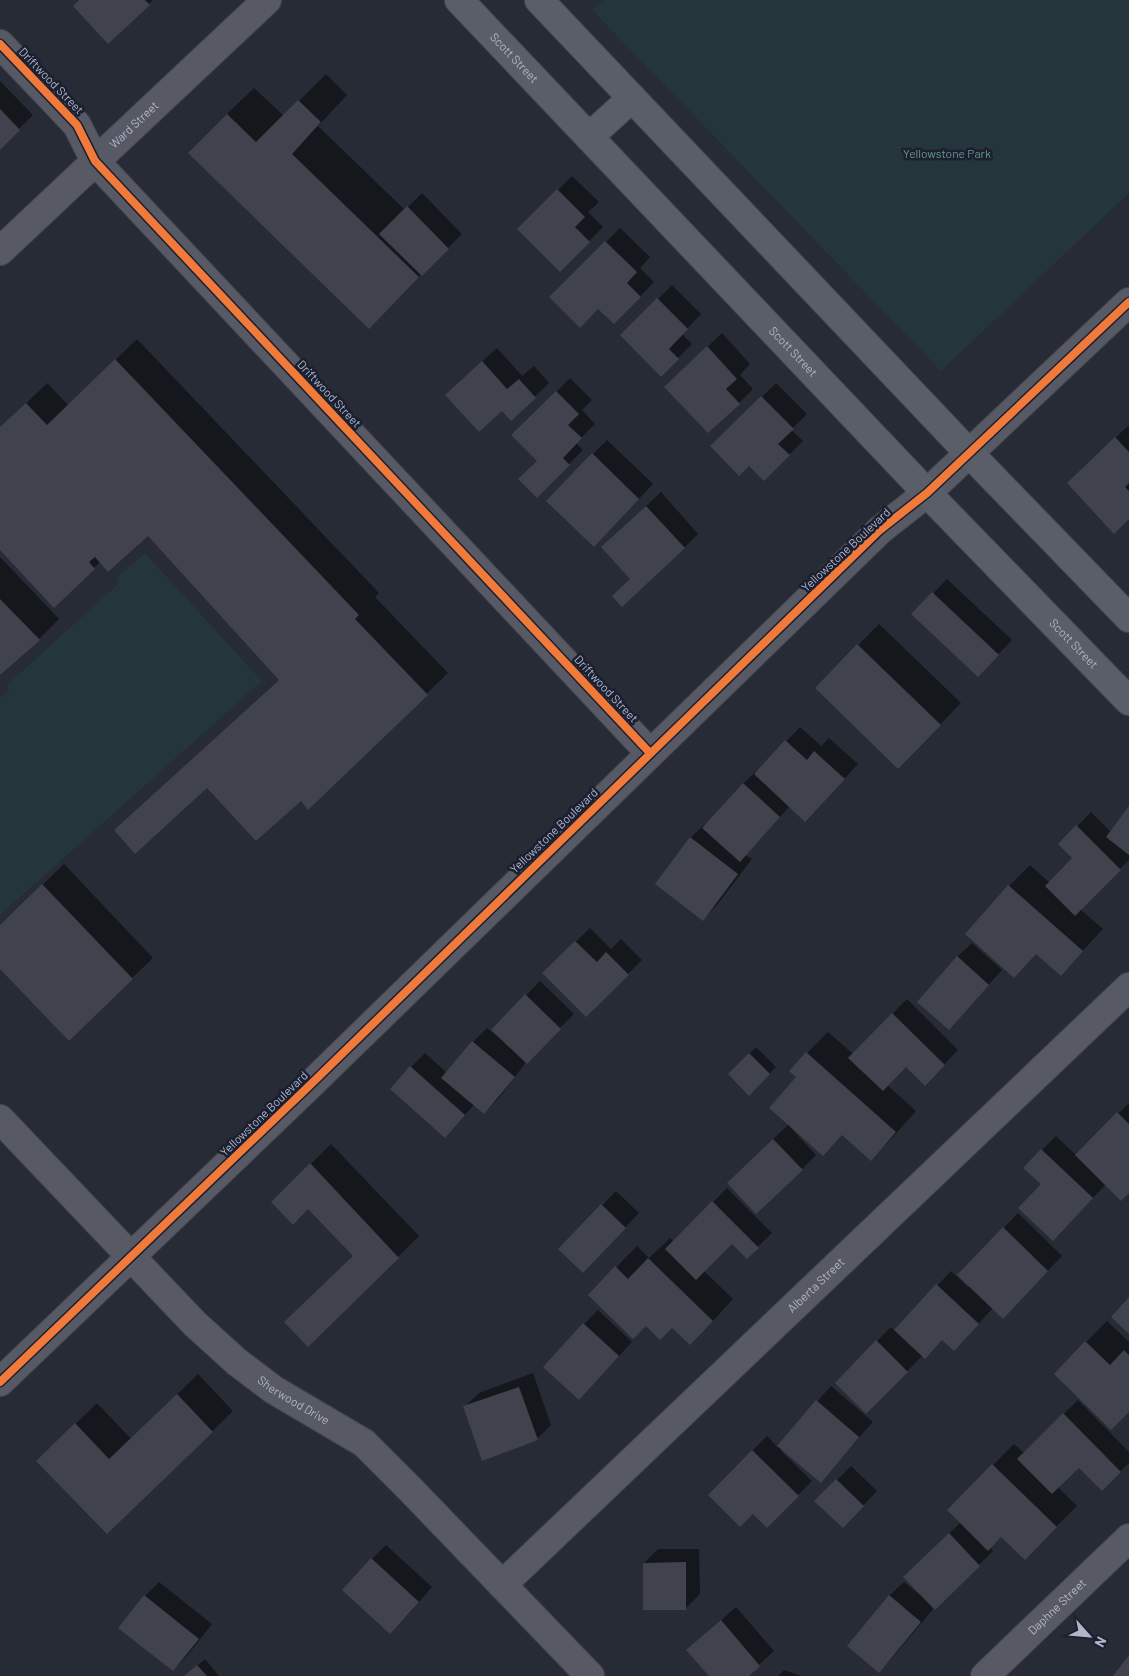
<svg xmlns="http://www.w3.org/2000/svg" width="1129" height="1676" viewBox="0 0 1129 1676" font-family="Barlow,sans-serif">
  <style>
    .green { fill: #24353c }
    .shadow { fill: #0007 }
    .building { fill: #40434d }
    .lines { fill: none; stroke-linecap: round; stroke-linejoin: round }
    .minor-casing { stroke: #43464f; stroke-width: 30 }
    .tertiary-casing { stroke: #43464f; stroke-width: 30 }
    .secondary-casing { stroke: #43464f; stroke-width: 30 }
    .minor { stroke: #575a64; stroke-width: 28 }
    .tertiary { stroke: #575a64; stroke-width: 28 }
    .secondary { stroke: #5a5e69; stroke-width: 28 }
    .cycleway-casing { stroke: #1a1f31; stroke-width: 11 }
    .cycleway { stroke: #f17a3a; stroke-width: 8 }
    .labels { text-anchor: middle; stroke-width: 5; stroke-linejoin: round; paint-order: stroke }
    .street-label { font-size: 12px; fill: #b0b5c8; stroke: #1a1f31 }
    .park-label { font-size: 12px; fill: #659b7b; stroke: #1a1f31 }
  </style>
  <rect width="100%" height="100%" fill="#272b36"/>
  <g class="green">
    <polygon points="603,0 1129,0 1129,193 941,371 592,10"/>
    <polygon points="145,553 262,681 0,915 0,698 9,690 6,686 119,583 116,578"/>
  </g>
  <g class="shadow">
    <polygon points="80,0 153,0 108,42"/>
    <polygon points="326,74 347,95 318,126 405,210 422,193 462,234 395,300 227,114 254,88 284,116"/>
    <polygon points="0,81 33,115 0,148"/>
    <polygon points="572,176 599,202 588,212 603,227 560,270 518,229"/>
    <polygon points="620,228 650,257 640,268 654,282 614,323 598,308 551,297"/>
    <polygon points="672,285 701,314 682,334 692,344 661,375 622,335"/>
    <polygon points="722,333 750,364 740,375 753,389 739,403 680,373"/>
    <polygon points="137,339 379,593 375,597 448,673 308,808 301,800 207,787 115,830 280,679 148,534 101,561 54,606 0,549 0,429 47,383 68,405"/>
    <polygon points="497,348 522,376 534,366 549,383 511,419 502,410 461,381"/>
    <polygon points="570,378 592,400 582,410 595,424 576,443 583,450 537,496 539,460 513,435"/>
    <polygon points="776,383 807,414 791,430 803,441 764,479 749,465 712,446"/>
    <polygon points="1129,425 1129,518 1082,469"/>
    <polygon points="607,440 653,484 608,531 593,454"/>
    <polygon points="661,492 698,534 684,548 631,578 617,533"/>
    <polygon points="0,557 59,619 39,639 0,673"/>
    <polygon points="947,579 1012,640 992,661 913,614"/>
    <polygon points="879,624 961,703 919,746 816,688"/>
    <polygon points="800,727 821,746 829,738 858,764 819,806 790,806 745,855 752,859 717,905 703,919 690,838 705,824 706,825 744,783 758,769 759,770"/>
    <polygon points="1129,809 1129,860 1080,909 1103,929 1061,974 1037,953 966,934 1009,886 1030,865 1050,883 1074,858 1060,844 1091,812 1111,832"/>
    <polygon points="64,864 153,958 132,978 0,967 0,926"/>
    <polygon points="590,928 611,949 621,939 642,960 586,1016 544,973"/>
    <polygon points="972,943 1002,970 949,1028 957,957"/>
    <polygon points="540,981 574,1014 527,1061 498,1099 484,1113 474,1105 445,1136 411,1067 425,1053 447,1073 473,1042 487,1028 497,1036 499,1035 493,1030"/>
    <polygon points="907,999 958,1050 939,1070 906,1066 887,1085 916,1111 892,1138 871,1159 843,1134 792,1127 791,1128 816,1155 802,1169 742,1169 789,1124 798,1077 791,1071 807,1053 828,1032 853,1054"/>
    <polygon points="756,1047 776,1067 749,1094 730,1074"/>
    <polygon points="1129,1103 1129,1191 1106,1184 1053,1240 1043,1184 1042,1150 1056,1136 1076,1155"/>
    <polygon points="331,1144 419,1236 308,1346 354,1256 308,1208 272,1202"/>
    <polygon points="727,1188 772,1233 747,1257 732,1242 704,1271 733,1299 711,1323 672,1326 646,1324 589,1295 637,1246 649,1258 670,1238 674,1242"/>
    <polygon points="616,1191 639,1213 597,1257 560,1249"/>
    <polygon points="1018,1213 1062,1256 1017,1303 993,1308 968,1335 942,1339 923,1355 866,1413 877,1341 891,1327 895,1331 951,1271 968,1287 970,1286 959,1275"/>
    <polygon points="598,1310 632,1342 593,1384 584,1324"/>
    <polygon points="1107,1321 1129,1342 1129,1411 1055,1374"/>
    <polygon points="533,1373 551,1425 537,1439 464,1407 479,1393"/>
    <polygon points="198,1374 233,1411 107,1533 59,1440 97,1403 131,1439"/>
    <polygon points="831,1386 873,1422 820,1481 783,1449 781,1451 812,1481 767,1526 753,1512 709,1495 767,1436 777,1447"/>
    <polygon points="1078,1400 1129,1452 1129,1463 1102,1489 1079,1466 1058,1487 1077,1506 1025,1558 1002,1536 990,1547 993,1551 935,1608 934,1608 893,1657 879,1671 889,1596 904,1582 920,1595 921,1594 919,1563 961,1522 949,1510 1014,1444 1024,1453"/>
    <polygon points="851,1466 877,1491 843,1527 816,1501"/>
    <polygon points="386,1545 432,1587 404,1619 372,1559"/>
    <polygon points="658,1549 699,1549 700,1594 685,1609 644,1563"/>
    <polygon points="159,1582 212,1624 187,1656 173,1670 145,1596"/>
    <polygon points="736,1607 774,1651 747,1676 710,1676 688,1650"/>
    <polygon points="205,1659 219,1676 185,1676 186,1675"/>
    <polygon points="784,1670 801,1676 778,1676"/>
  </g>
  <g class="building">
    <polygon points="79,0 145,0 150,5 108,44 73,6"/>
    <polygon points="298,100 321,122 292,154 419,277 369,329 188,153 227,114 256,142"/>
    <polygon points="0,109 20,130 0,150"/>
    <polygon points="557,189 585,217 575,227 590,242 560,272 517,229"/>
    <polygon points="407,206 449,249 422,276 379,234"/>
    <polygon points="605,241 637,272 627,283 641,297 614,324 598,309 580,328 549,297"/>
    <polygon points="657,298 688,329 669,349 679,359 661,377 620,335"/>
    <polygon points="707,346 737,379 726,389 740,404 708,433 664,387"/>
    <polygon points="115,359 359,615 355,619 428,695 308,810 301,801 256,841 207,788 135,854 114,830 279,680 148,536 108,572 95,557 89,562 95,569 54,608 0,550 0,427 26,403 47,425"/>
    <polygon points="482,361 507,389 519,379 536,398 511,421 502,411 479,432 445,395"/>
    <polygon points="556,391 579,414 568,425 582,438 563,458 570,465 537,498 518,479 537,461 511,435"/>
    <polygon points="761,396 794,429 778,444 790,455 764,481 749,466 739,476 710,446"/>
    <polygon points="1115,437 1129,452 1129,483 1125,487 1129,491 1129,519 1114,534 1067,483"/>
    <polygon points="592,453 639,499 594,547 546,501"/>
    <polygon points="646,506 685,548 622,607 612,596 630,579 601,547"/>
    <polygon points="932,592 999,655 978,677 911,614"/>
    <polygon points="0,599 40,640 0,675"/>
    <polygon points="857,644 941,725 898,769 815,688"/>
    <polygon points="785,740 807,760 814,751 845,779 805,822 754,774"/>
    <polygon points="743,783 780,817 740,862 702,828"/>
    <polygon points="1129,806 1129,855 1106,837"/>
    <polygon points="1076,825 1121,870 1075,916 1045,886 1072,858 1058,844"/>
    <polygon points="690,837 738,874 703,921 655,884"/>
    <polygon points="42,884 133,979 69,1041 0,969 0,925"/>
    <polygon points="1008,885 1083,951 1061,976 1036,954 1014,978 965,934"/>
    <polygon points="575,941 597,962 606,952 629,975 586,1017 542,973"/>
    <polygon points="957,956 989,985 949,1030 917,1002"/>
    <polygon points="525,994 561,1029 527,1064 491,1030"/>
    <polygon points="892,1013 945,1065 925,1086 906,1067 883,1091 848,1058"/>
    <polygon points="472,1041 515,1077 484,1114 441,1078"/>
    <polygon points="806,1052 896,1132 871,1161 842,1135 823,1156 769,1108 796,1077 789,1071"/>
    <polygon points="749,1053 770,1074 749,1096 728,1074"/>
    <polygon points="410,1066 465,1115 445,1138 390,1089"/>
    <polygon points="1117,1112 1129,1124 1129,1193 1121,1201 1075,1155"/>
    <polygon points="773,1139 803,1170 756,1214 727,1183"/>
    <polygon points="1041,1149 1093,1198 1053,1241 1018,1208 1041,1184 1023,1168"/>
    <polygon points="310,1163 399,1258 308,1347 284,1322 353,1256 308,1209 293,1225 271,1202"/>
    <polygon points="712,1201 759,1248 747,1259 732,1244 696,1280 665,1249"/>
    <polygon points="601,1204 626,1228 583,1273 558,1249"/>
    <polygon points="1003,1227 1048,1271 1003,1319 957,1275"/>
    <polygon points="648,1258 713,1321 690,1345 672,1328 660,1340 646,1326 633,1339 588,1295 615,1266 628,1279"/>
    <polygon points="936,1284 979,1324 954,1351 942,1340 925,1359 894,1330"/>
    <polygon points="1129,1297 1129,1334 1111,1317"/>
    <polygon points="583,1323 619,1356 579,1400 543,1367"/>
    <polygon points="876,1340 908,1372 866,1414 835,1383"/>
    <polygon points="1085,1341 1110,1365 1124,1350 1129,1355 1129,1412 1111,1430 1054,1374"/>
    <polygon points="519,1387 538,1440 482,1461 463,1406"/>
    <polygon points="177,1394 213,1432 107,1534 36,1461 75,1423 109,1459"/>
    <polygon points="816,1400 859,1437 821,1483 777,1446"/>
    <polygon points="1063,1413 1121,1472 1102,1491 1079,1468 1052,1494 1017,1459"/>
    <polygon points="752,1450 799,1496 767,1528 753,1514 740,1527 708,1495"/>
    <polygon points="992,1464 1057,1527 1025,1560 1001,1537 988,1551 947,1510"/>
    <polygon points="836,1479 864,1506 843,1528 814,1501"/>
    <polygon points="949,1533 980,1566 935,1610 903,1577"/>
    <polygon points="371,1558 419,1602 390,1634 342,1590"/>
    <polygon points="686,1562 686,1610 643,1610 643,1563"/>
    <polygon points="144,1595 199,1639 173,1671 118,1628"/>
    <polygon points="889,1595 921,1622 879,1673 847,1646"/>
    <polygon points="721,1620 760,1666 749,1676 709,1676 686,1650"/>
    <polygon points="1129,1655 1129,1676 1113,1676"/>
    <polygon points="197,1665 207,1676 184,1676"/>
  </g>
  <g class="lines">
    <g class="minor-casing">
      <g id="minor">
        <polyline points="0,44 77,125 95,161 650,753"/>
        <path id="s1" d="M0 251 267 0"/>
        <path id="s2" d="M0 1119 195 1324 237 1362 274 1390 364 1443 410 1489 590 1676"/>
        <path id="s3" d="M502 1585 1129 987"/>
        <path id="s4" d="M985 1676 1129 1538"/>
      </g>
    </g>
    <g class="tertiary-casing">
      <polyline id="tertiary" points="0,1382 308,1087 880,530 927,493 1129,302"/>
    </g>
    <g class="secondary-casing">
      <g id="secondary">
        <path id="s5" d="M459 0 927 493 1129 701"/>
        <polyline points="539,0 969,453 1129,618"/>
        <polyline points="589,137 632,98"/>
      </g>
    </g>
    <use href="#minor" class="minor"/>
    <use href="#tertiary" class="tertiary"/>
    <use href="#secondary" class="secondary"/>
    <g class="cycleway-casing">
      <g id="cycleway">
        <polyline points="0,44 77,125 95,161 650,753"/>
        <polyline points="0,1382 308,1087 880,530 927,493 1129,302"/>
      </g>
    </g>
    <use href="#cycleway" class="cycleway"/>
  </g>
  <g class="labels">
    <g class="street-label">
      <text dy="4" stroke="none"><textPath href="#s5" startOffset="80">Scott Street</textPath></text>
      <text transform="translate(51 81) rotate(46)" y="4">Driftwood Street</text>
      <text dy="4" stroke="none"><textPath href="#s1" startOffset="184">Ward Street</textPath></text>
      <text dy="4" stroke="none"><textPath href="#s5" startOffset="485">Scott Street</textPath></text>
      <text transform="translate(329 394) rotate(47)" y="4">Driftwood Street</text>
      <text transform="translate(846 550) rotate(-43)" y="4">Yellowstone Boulevard</text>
      <text dy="4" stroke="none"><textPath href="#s5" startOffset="890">Scott Street</textPath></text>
      <text transform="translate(606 689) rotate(47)" y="4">Driftwood Street</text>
      <text transform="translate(554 831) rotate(-44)" y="4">Yellowstone Boulevard</text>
      <text transform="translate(264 1114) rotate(-44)" y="4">Yellowstone Boulevard</text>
      <text dy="4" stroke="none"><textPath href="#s3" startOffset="434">Alberta Street</textPath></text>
      <text dy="4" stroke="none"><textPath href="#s2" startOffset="408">Sherwood Drive</textPath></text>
      <text dy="4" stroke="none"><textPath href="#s4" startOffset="100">Daphne Street</textPath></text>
    </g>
    <g class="park-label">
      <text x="947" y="158">Yellowstone Park</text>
    </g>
  </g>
  <g transform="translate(1089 1636) rotate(117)" stroke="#1a1f31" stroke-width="4" paint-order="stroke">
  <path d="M0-4L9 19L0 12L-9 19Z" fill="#b0b5c8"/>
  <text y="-8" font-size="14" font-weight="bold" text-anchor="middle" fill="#b0b5c8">N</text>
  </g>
</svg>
